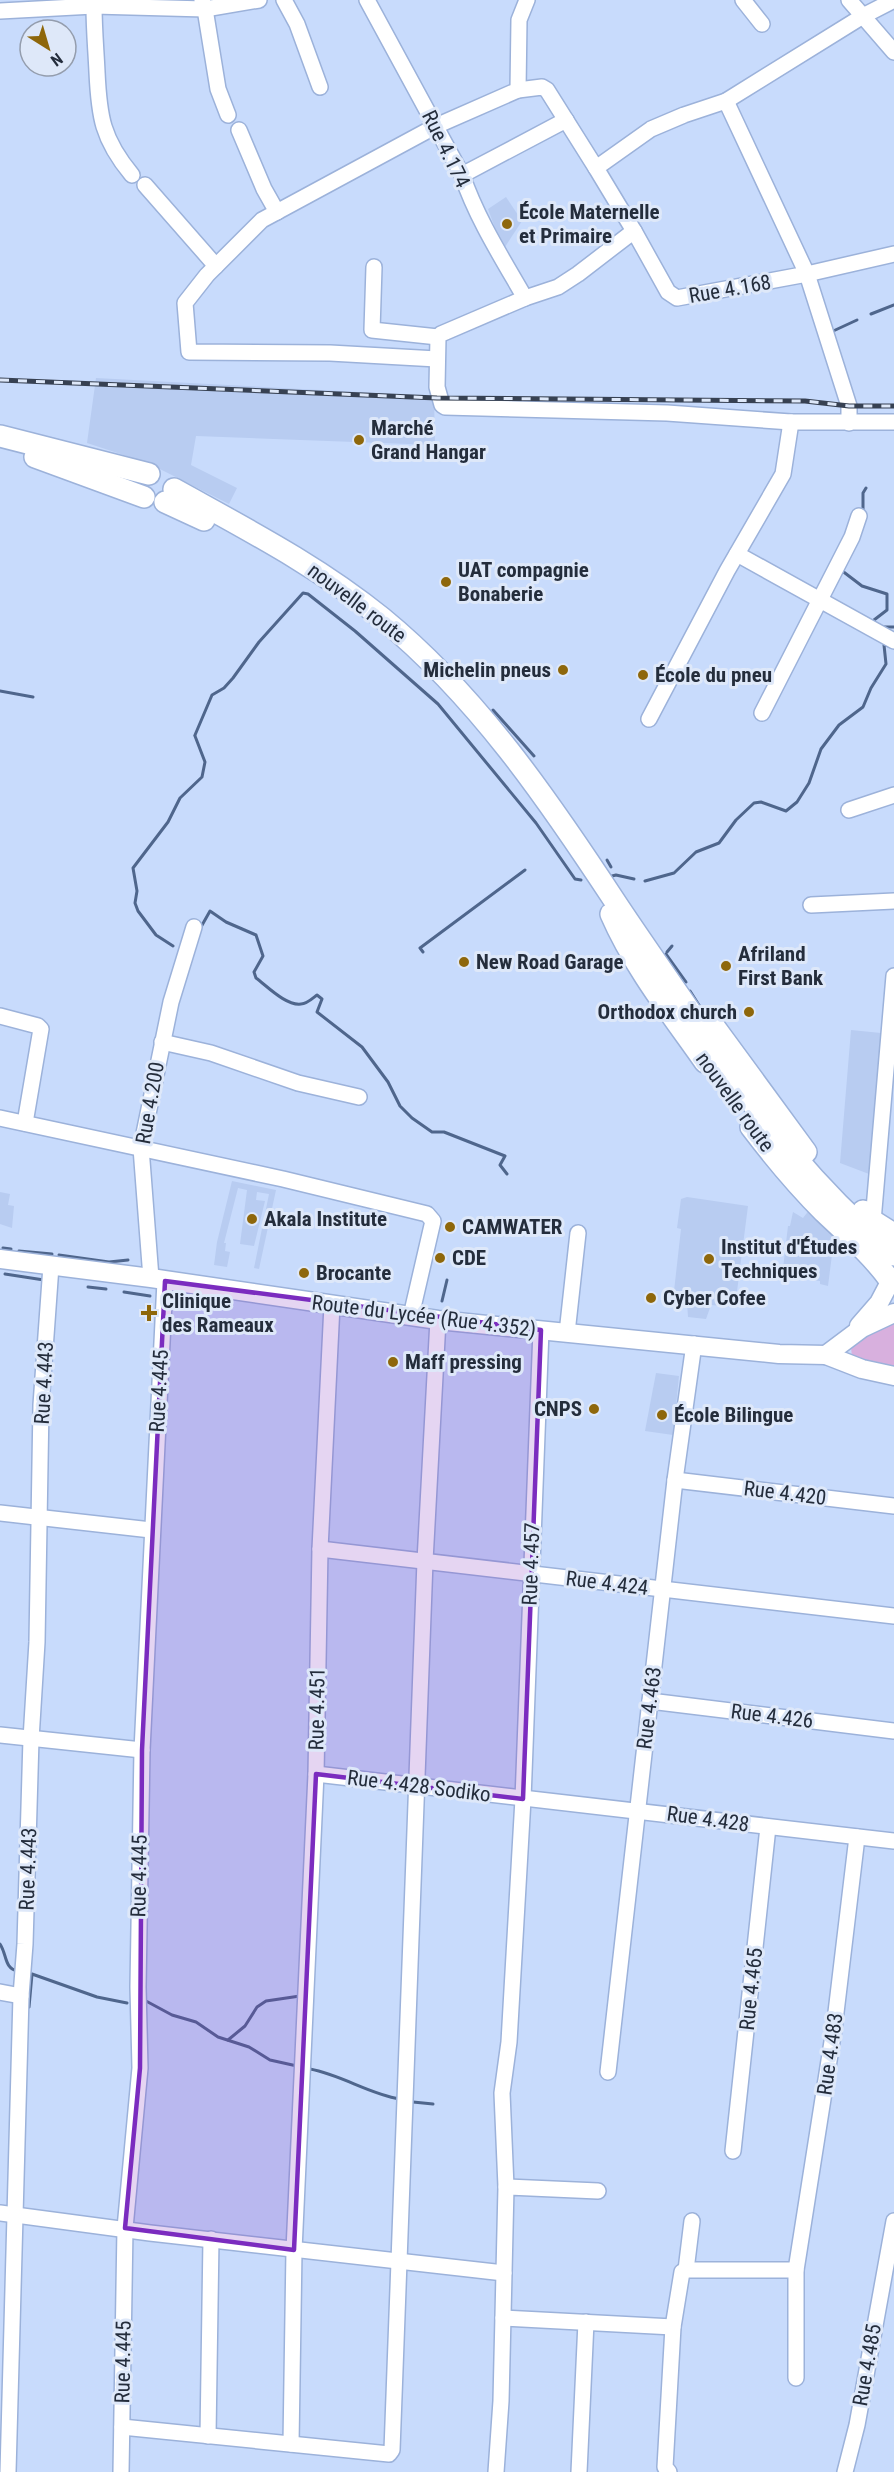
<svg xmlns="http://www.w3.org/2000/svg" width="894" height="2472" viewBox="0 0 894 2472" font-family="'Roboto Condensed',sans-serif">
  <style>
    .built { fill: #b8ccf1 }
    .green { fill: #d8b0de }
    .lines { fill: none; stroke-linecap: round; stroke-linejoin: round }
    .stream { stroke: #4f668c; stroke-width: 3 }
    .minor-casing { stroke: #9cb2da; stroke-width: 18 }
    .major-casing { stroke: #9cb2da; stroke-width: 21 }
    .highway-casing { stroke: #9cb2da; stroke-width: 24 }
    .minor { stroke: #fff; stroke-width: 15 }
    .major { stroke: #fff; stroke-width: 18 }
    .highway { stroke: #fff; stroke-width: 21 }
    .rail-casing { stroke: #374152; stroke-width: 5 }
    .rail { stroke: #dee8f9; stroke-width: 3; stroke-dasharray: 9; stroke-linecap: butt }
    .marked { fill: #7b2cbf; fill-opacity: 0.2; stroke: #7b2cbf; stroke-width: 4.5; stroke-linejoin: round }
    .poi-dot { fill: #8e670b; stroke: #dee8f9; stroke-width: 2 }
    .labels { text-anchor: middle; stroke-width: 6; stroke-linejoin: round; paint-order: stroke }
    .street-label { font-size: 21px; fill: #242d3c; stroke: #dee8f9 }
    .poi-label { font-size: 21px; font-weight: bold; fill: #242d3c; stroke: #dee8f9; text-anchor: start }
  </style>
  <rect width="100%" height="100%" fill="#c8dbfc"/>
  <g class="built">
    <polygon points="506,197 522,221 503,250 488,209"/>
    <polygon points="96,378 434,396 435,445 196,436 191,465 237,488 229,504 148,463 87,443"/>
    <polygon points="851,1030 881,1033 869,1174 840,1163"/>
    <polygon points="232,1181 276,1190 259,1269 254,1268 269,1194 257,1192 256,1200 265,1201 254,1246 240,1244 247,1190 238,1188 224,1243 226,1243 225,1251 230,1252 227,1267 214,1265 217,1242"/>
    <polygon points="0,1192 10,1194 8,1205 14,1206 12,1228 0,1224"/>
    <polygon points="687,1197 748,1206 735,1307 711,1305 706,1319 688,1317 687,1302 673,1300 681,1229 677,1228 681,1199"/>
    <polygon points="810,1209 835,1231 828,1286 820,1284 820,1281 782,1277 788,1226 790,1226 793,1212 803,1218"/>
    <polygon points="656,1373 679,1376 673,1435 645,1431"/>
  </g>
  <polygon class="green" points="894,1322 894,1369 852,1357 851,1347 856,1342"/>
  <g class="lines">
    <g class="stream">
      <polyline points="871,314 894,305"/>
      <polyline points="831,332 857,320"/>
      <polyline points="863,513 863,493 866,488"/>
      <polyline points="841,570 862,586 887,594 887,610 874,620 875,624"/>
      <polyline points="883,627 894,627"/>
      <polyline points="0,691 33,697"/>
      <polyline points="493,710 534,756"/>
      <polyline points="195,735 212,695 224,688 233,678 259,642 303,593 308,594 355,631 438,704 536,823 575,879 581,880"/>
      <polyline points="607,860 611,867"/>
      <polyline points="608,877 616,875 634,879"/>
      <polyline points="645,881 674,873 696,852 719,843 736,820 754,803 761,802 786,811 797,802 809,783 821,749 839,725 863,707 871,688 886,664 884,645 890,646"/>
      <path d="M201 927 210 911 226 922 256 935 263 956 254 972 256 978C267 986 286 1006 301 1004 307 1004 313 998 317 995L322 999 317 1012 362 1047 388 1082 400 1106 412 1118 432 1132H444L505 1156 500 1165 507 1174"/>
      <polyline points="173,946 156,935 138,911 135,903 137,891 133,868 168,822 180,798 202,777 205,762 195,736"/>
      <polyline points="423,952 420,948 525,870"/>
      <polyline points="667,952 672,946"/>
      <polyline points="666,954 686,982"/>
      <polyline points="690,991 704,1013"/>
      <polyline points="3,1248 11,1249"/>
      <polyline points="19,1251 52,1254"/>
      <polyline points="59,1255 109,1262 128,1260"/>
      <polyline points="5,1274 44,1280"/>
      <polyline points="88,1287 106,1289"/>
      <polyline points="124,1292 150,1296"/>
      <polyline points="442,1301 447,1280"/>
      <path d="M0 1944C7 1954 4 1969 18 1971"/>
      <polyline points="146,2001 172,2015 196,2022 218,2037 249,2047 270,2060 297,2066"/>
      <polyline points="29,2007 32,1974 97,1997 127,2003"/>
      <polyline points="228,2040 245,2026 257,2007 266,2001 300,1996"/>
      <path d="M310 2069C342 2075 369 2094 400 2099"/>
      <polyline points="413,2102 433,2104"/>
    </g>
    <g class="minor-casing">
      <g id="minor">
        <polyline points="202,0 205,9 218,89 228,115"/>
        <polyline points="284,0 297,24 320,87"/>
        <path d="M367 0 462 175C477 219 502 258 525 298"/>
        <polyline points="743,0 762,24"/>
        <polyline points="849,0 894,52"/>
        <path d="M94 6C94 29 96 50 97 72 99 116 102 139 132 175"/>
        <polyline points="0,11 94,6 205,9 259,0"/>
        <polyline points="518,90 542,87 547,90 596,168"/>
        <polyline points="726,101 807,274 677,298 668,292 634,231 578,274 558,287 525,298 441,334 438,337 437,387 442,405 445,407 667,413 791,422 894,422"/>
        <polyline points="239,130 264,189 277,212"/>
        <polyline points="462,175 566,120"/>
        <polyline points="145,185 216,266"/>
        <polyline points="634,231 596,168 651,129 684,115 726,101 863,16 894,0"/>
        <polyline points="374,267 372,330 438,337"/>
        <polyline points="437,359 330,353 189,352 185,303 207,275 262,220 436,126 518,90 519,20 527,0"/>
        <polyline points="849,423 849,406 807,274 894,254"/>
        <polyline points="737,554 894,641"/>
        <polyline points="762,713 852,537 859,516"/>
        <polyline points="649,719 727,571 783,474 791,422"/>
        <polyline points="849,810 894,795"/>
        <polyline points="811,905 894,901"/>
        <polyline points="0,1016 38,1026 41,1029 25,1123"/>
        <polyline points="162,1042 211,1053 298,1083 359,1097"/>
        <polyline points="0,1118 283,1179 427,1214 433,1221 411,1316"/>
        <polyline points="873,1221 894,976"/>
        <polyline points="151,1278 141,1148 171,1002 194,927"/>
        <polyline points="567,1333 578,1233"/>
        <polyline points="675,1480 894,1506"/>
        <polyline points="0,1513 151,1530"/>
        <polyline points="320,1549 894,1616"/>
        <polyline points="650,1701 894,1731"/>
        <polyline points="0,1735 142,1750"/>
        <polyline points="316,1774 894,1841"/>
        <polyline points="0,1992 21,1996"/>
        <polyline points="608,2072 675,1480 694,1344"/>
        <polyline points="733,2151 768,1827"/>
        <polyline points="506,2187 502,2093 509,2042 523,1799 541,1330"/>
        <polyline points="0,2213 150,2233 504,2273"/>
        <polyline points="686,2270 692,2221"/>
        <polyline points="503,2318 673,2327"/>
        <polyline points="796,2378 796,2270 834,2029 857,1837"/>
        <polyline points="122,2427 389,2454 392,2450 425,1561 438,1320"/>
        <polyline points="208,2436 211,2239"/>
        <polyline points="291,2444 294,2250 316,1774 320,1549 332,1305"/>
        <polyline points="8,2472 21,1996 25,1944 31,1739 37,1642 41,1405 51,1266"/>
        <polyline points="121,2472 125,2228 140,2068 138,1987 142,1750 165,1281"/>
        <polyline points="496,2472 501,2401 506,2187 598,2191"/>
        <polyline points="579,2472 586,2322"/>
        <polyline points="669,2472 665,2467 673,2327 682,2272 686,2270 796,2270"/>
        <polyline points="845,2472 857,2425 894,2221"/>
      </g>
    </g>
    <g class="major-casing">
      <g id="major">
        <polyline points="0,1259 151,1278 438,1320 779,1354 826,1355 862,1328 894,1313"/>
        <polyline points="859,1326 879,1303 889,1284"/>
        <polyline points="826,1355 862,1369 894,1376"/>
      </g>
    </g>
    <g class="highway-casing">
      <g id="highway">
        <polyline points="0,436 149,474"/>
        <polyline points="35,457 144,497"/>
        <path d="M174 489C246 529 318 566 382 618 477 696 547 798 614 900 641 941 669 980 696 1020L703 1034C758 1115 817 1192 894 1255"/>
        <polyline points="165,502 204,520"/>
        <path d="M611 914C634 967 672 1015 705 1062"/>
        <polyline points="713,1025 806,1152"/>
        <path d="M751 1127C773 1156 798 1186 824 1212 847 1234 870 1253 889 1279"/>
        <polyline points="863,1211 873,1221 894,1234"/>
      </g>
    </g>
    <use href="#minor" class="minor"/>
    <use href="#major" class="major"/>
    <use href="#highway" class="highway"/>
    <g class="rail-casing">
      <polyline id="rail" points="0,380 437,398 805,401 849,406 894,406"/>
    </g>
    <use href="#rail" class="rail"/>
  </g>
  <path class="marked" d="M165 1281 541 1330 523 1799 316 1774 294 2250 125 2228 140 2068 142 1750Z"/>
  <g class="poi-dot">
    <circle cx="507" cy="224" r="6"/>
    <circle cx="359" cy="440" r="6"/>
    <circle cx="446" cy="582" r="6"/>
    <circle cx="563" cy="670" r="6"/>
    <circle cx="643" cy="675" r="6"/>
    <circle cx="464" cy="962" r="6"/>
    <circle cx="726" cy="966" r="6"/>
    <circle cx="749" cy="1012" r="6"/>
    <circle cx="252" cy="1219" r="6"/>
    <circle cx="450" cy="1227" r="6"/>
    <circle cx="440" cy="1258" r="6"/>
    <circle cx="709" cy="1259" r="6"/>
    <circle cx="304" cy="1273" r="6"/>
    <circle cx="651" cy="1298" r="6"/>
    <path d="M146 1304h6v6h6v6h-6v6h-6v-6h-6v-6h6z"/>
    <circle cx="393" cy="1362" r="6"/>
    <circle cx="594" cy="1409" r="6"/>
    <circle cx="662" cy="1415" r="6"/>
  </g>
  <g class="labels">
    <g class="street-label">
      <text transform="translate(446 149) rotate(64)" y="7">Rue 4.174</text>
      <text transform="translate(730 289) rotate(-10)" y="7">Rue 4.168</text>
      <text transform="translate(357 603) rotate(37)" y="7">nouvelle route</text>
      <text transform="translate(735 1102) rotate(54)" y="7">nouvelle route</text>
      <text transform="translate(150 1103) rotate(-80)" y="7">Rue 4.200</text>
      <text transform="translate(424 1316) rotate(7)" y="7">Route du Lycée (Rue 4.352)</text>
      <text transform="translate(44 1383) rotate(-87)" y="7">Rue 4.443</text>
      <text transform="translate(159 1391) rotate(-87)" y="7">Rue 4.445</text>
      <text transform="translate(785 1493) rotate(7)" y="7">Rue 4.420</text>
      <text transform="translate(531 1564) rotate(-88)" y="7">Rue 4.457</text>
      <text transform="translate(607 1583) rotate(7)" y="7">Rue 4.424</text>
      <text transform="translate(649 1708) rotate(-83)" y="7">Rue 4.463</text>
      <text transform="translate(317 1709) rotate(-89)" y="7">Rue 4.451</text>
      <text transform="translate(772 1716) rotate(7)" y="7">Rue 4.426</text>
      <text transform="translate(419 1786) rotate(7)" y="7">Rue 4.428 Sodiko</text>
      <text transform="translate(708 1819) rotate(8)" y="7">Rue 4.428</text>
      <text transform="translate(28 1869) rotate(-88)" y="7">Rue 4.443</text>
      <text transform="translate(139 1876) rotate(-89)" y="7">Rue 4.445</text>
      <text transform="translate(751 1989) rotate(-84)" y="7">Rue 4.465</text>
      <text transform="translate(830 2054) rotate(-82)" y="7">Rue 4.483</text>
      <text transform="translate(123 2362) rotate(-89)" y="7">Rue 4.445</text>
      <text transform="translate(867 2365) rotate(-80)" y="7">Rue 4.485</text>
    </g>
    <g class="poi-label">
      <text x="519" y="219">École Maternelle<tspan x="519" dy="24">et Primaire</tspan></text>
      <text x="371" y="435">Marché<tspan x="371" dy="24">Grand Hangar</tspan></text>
      <text x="458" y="577">UAT compagnie<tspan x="458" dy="24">Bonaberie</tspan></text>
      <text x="551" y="677" text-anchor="end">Michelin pneus</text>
      <text x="655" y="682">École du pneu</text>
      <text x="738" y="961">Afriland<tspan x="738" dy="24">First Bank</tspan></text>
      <text x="476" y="969">New Road Garage</text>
      <text x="737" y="1019" text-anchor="end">Orthodox church</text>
      <text x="264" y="1226">Akala Institute</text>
      <text x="462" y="1234">CAMWATER</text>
      <text x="721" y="1254">Institut d'Études<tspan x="721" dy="24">Techniques</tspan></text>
      <text x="452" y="1265">CDE</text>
      <text x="316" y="1280">Brocante</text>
      <text x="663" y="1305">Cyber Cofee</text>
      <text x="162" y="1308">Clinique<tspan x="162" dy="24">des Rameaux</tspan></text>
      <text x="405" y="1369">Maff pressing</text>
      <text x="582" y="1416" text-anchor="end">CNPS</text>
      <text x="674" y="1422">École Bilingue</text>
    </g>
  </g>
  <g transform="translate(48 48) rotate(143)"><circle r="28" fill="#dee8f9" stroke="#949dad" stroke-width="1.5"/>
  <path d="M0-4.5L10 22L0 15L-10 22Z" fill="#8e670b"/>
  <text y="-9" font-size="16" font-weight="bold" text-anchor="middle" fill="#242d3c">N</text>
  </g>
</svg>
